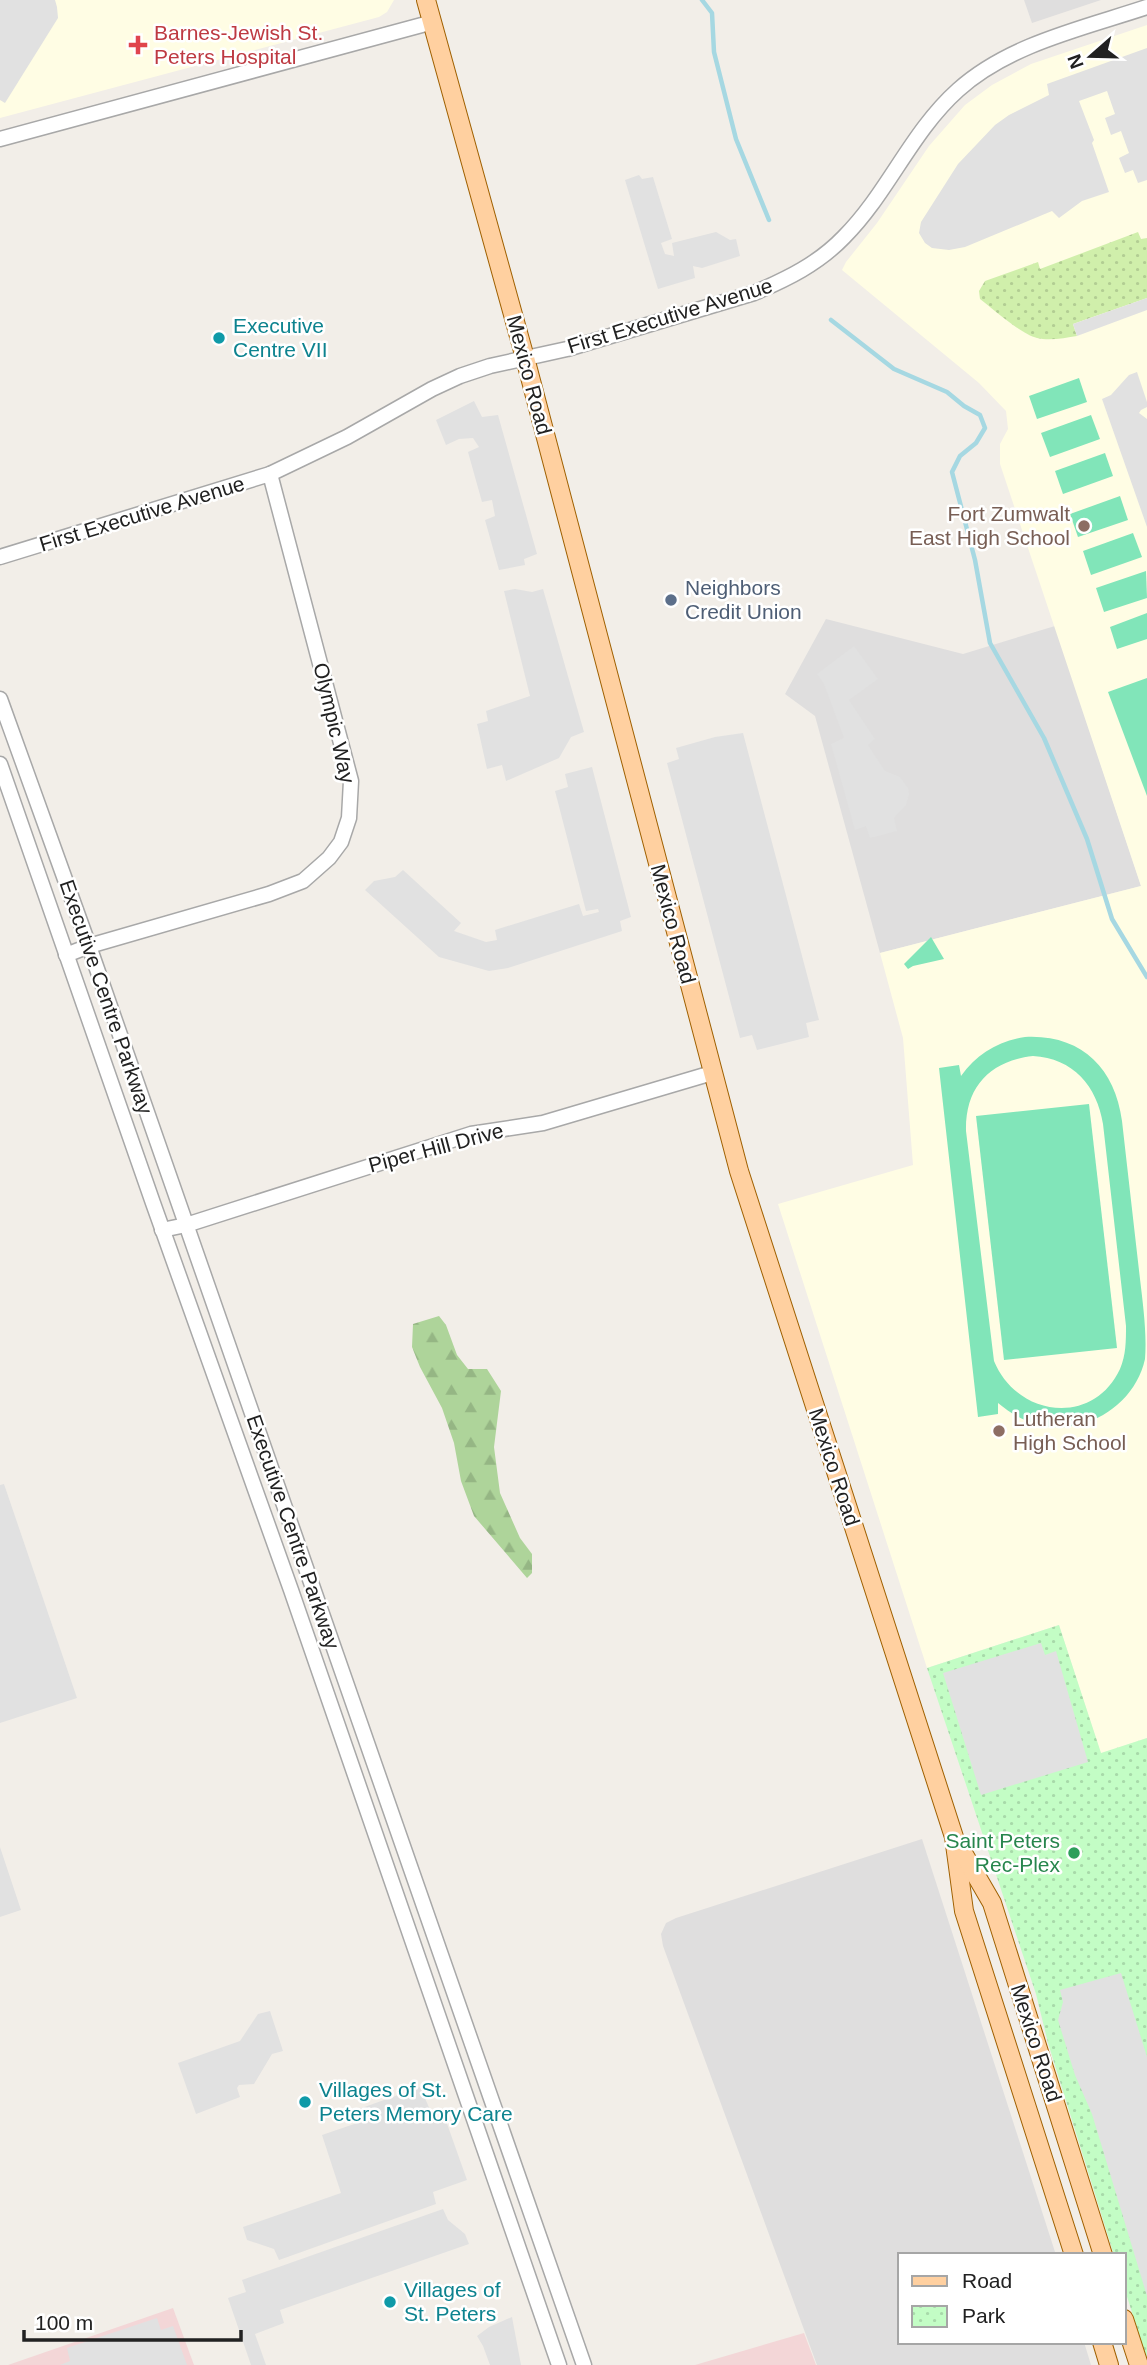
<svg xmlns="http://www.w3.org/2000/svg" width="1147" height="2365" viewBox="0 0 1147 2365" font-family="Helvetica,sans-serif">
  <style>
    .residential { fill: #dfdede }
    .commercial { fill: #f3d6d7 }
    .education { fill: #fffde4 }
    .grass { fill: url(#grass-dots) }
    .forest { fill: url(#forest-firs) }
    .park { fill: url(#park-dots) }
    .pitch { fill: #81e5b9; fill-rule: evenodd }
    .parking { fill: #e1e1e1 }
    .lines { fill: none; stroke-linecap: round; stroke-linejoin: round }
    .stream { stroke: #a6d8e2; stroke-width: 4.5 }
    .minor-casing { stroke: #a8a8a8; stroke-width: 17 }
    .major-casing { stroke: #9f6000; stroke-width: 20 }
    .minor { stroke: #fff; stroke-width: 14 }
    .major { stroke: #ffd0a0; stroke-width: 18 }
    .health-dot { fill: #e0444e; stroke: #fff; stroke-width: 2.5 }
    .culture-dot { fill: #0f9aa8; stroke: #fff; stroke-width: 2.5 }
    .education-dot { fill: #8d6e63; stroke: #fff; stroke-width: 2.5 }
    .service-dot { fill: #5c6f8a; stroke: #fff; stroke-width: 2.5 }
    .leisure-dot { fill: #2e9e5b; stroke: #fff; stroke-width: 2.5 }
    .labels { text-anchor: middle; stroke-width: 5; stroke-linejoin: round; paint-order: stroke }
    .health-label { font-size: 21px; fill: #be3a42; stroke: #fff; text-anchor: start }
    .street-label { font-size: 21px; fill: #212121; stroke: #fff }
    .culture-label { font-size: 21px; fill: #0d838f; stroke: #fff; text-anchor: start }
    .education-label { font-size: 21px; fill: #785e54; stroke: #fff; text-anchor: end }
    .service-label { font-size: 21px; fill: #4e5e75; stroke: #fff; text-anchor: start }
    .leisure-label { font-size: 21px; fill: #27864d; stroke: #fff; text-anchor: end }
  </style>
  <defs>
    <pattern id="grass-dots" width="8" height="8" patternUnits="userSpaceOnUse" patternTransform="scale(1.75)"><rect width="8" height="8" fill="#d0efab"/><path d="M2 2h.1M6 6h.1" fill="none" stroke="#b2cd93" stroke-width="1.8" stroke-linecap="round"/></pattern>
    <pattern id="forest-firs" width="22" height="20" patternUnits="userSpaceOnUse" patternTransform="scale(1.75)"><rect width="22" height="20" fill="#aed49a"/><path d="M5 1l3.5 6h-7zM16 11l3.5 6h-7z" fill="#95b684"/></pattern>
    <pattern id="park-dots" width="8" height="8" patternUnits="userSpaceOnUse" patternTransform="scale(1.75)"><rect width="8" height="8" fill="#c3fdc5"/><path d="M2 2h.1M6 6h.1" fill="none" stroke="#a7d9a9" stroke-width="1.8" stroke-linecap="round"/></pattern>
  </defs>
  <rect width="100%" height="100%" fill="#f2eee8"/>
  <g class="residential">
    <polygon points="1024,0 1101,0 1032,23"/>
    <polygon points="826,619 963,654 1055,626 1141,886 880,953 815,716 785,694"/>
    <polygon points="922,1839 1056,2255 900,2255 900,2342 1084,2342 1091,2365 817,2365 663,1946 661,1934 666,1923 676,1918"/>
  </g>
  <g class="commercial">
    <polygon points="173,2308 194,2365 8,2365"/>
    <polygon points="804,2333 816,2365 695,2365"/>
  </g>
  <g class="education">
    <polygon points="0,0 394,0 387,12 379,17 0,118"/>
    <polygon points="1147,25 1147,1738 1101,1754 1059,1625 927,1668 778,1204 913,1165 903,1038 880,953 1141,886 1000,464 1000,444 1008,429 1006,411 979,383 842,270 846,262 877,223 929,146 965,105 992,85 1031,64"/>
  </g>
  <path class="grass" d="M1138 232 1141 239 1147 238V298L1073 324 1077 336C1065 338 1049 341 1037 338 1022 335 993 309 980 299L979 291 985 281 1038 262 1040 269Z"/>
  <polygon class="forest" points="439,1316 446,1325 457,1355 468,1369 487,1369 501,1391 494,1447 500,1493 520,1538 532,1554 532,1573 527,1578 474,1516 461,1481 454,1443 442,1408 420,1367 412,1347 413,1324"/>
  <polygon class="park" points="1059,1625 1101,1753 1147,1738 1147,2360 1124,2287 1124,2255 1114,2255 1048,2043 1036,1994 927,1668"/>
  <g class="pitch">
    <polygon points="1079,378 1087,402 1037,419 1029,396"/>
    <polygon points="1091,415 1100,439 1050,457 1041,433"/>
    <polygon points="1105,453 1113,476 1063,494 1055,471"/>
    <polygon points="1120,496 1128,520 1078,537 1070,514"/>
    <polygon points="1133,533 1142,557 1091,575 1083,551"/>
    <polygon points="1146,571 1147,598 1104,612 1096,588"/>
    <polygon points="1147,613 1147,639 1117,649 1110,627"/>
    <polygon points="1147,678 1147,796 1108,692"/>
    <polygon points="931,937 944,959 913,966 908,969 904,964"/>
    <path d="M1025 1037C1080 1034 1115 1067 1122 1121 1128 1174 1134 1227 1140 1279 1143 1305 1147 1333 1145 1359 1138 1391 1112 1416 1081 1424 1050 1433 1022 1423 998 1403V1414L978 1417 939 1068 959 1065 961 1076C977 1054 998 1041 1025 1037ZM1033 1056C1073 1058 1097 1086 1103 1124L1126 1326C1126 1341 1126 1355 1120 1369 1093 1427 1017 1417 994 1361L966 1131C965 1087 990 1061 1033 1056Z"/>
    <polygon points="1089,1104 1117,1348 1004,1360 976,1116"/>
  </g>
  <g class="parking">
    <polygon points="0,0 55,0 57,7 58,18 5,103 0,100"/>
    <polygon points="1147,48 1147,180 1138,183 1133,170 1125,173 1119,158 1129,153 1121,131 1111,135 1105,118 1115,114 1107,91 1079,101 1094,140 1092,143 1109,192 1082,201 1059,218 1052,211 965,247 949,250 932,248 925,243 919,233 921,222 958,164 995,125 1009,115 1049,95 1047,84"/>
    <polygon points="639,175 642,179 653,177 672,239 661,243 665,254 674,256 672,243 716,232 730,240 736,239 740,256 702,268 693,266 695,278 658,289 625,180"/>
    <polygon points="1147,298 1147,310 1077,336 1073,324"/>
    <polygon points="1137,372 1147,402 1147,407 1141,410 1139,413 1147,419 1147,527 1102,399 1111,395 1129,375"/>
    <polygon points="474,401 482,417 498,415 537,554 524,559 525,565 499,570 485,520 495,516 492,500 482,502 468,452 479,447 473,438 459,439 446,445 436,420"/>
    <polygon points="515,589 532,592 543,589 584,732 571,737 559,758 506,781 502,765 487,769 477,724 488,721 486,711 530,696 504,591"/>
    <polygon points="854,646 878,679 849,700 875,739 868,745 885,771 900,777 908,788 909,794 906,805 894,818 897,831 870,838 866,826 855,830 831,744 844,738 824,684 817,674"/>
    <polygon points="743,733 819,1020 806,1023 809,1037 757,1050 752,1035 740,1038 667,763 679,759 676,748 715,737"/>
    <polygon points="592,767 631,917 620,921 622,931 508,968 489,971 439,957 365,890 374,881 395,877 403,870 461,923 454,931 486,942 497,940 495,930 579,904 583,916 599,912 598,909 586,911 555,791 568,787 565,774"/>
    <polygon points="4,1484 77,1698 0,1723 0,1485"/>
    <polygon points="1041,1643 1045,1655 1056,1651 1088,1762 981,1795 943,1673"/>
    <polygon points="0,1847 21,1910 0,1917"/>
    <polygon points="1121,1973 1147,2057 1147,2296 1092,2114 1075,2075 1058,2020 1063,2002 1060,1990"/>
    <polygon points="270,2011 283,2051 272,2054 254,2084 239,2085 237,2088 240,2097 196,2114 178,2063 240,2041 258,2014"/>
    <polygon points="420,2087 435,2121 445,2118 467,2180 433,2192 436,2204 279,2260 274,2249 247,2240 243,2227 341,2193 322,2135 363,2121 359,2109"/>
    <polygon points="443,2209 448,2220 465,2234 469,2244 280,2310 284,2323 255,2334 266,2365 251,2365 228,2298 246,2292 242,2280"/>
    <polygon points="512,2317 521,2365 490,2365 483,2346 477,2336 489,2327"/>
    <polygon points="157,2318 161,2330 173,2326 187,2365 60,2365 70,2361 67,2348"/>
  </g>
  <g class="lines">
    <g class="stream">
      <polyline points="702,0 712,13 714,52 736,139 769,220"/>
      <polyline points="831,320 894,369 947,392 964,406 980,415 985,428 976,443 960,456 952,472 975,560 990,643 1044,738 1087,839 1112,919 1147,977"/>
    </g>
    <g class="minor-casing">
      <g id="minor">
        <polyline points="0,139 433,22"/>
        <path d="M0 557 270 474 347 437 432 389 460 376 490 366 567 349 754 293C787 279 818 264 844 237 888 193 911 132 958 90 1009 44 1084 28 1147 7"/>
        <polyline points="0,699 89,946 584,2365"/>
        <polyline points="0,764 153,1203 291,1590 559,2365"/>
        <polyline points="66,955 89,946 269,894 303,881 329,858 341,842 349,818 351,781 270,474"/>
        <polyline points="162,1230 186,1225 471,1134 543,1123 712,1073"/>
      </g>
    </g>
    <g class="major-casing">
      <g id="major">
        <polyline points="426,0 525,358 739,1171 954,1837 964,1911 1074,2255"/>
        <polyline points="959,1846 992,1903 1103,2255"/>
        <polyline points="1124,2319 1139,2365"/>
        <polyline points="1102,2342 1109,2365"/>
      </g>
    </g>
    <use href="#minor" class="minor"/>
    <use href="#major" class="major"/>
  </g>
  <path class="health-dot" d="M134.5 34.5h7v7h7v7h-7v7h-7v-7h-7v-7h7z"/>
  <g class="culture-dot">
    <circle cx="219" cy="338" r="7"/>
    <circle cx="305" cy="2102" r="7"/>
    <circle cx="390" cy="2302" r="7"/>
  </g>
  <g class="education-dot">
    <circle cx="1084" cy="526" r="7"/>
    <circle cx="999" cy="1431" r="7"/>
  </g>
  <circle class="service-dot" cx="671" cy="600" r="7"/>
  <circle class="leisure-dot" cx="1074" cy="1853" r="7"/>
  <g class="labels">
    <g class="health-label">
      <text x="154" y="40">Barnes-Jewish St.<tspan x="154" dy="24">Peters Hospital</tspan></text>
    </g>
    <g class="street-label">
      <text transform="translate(670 316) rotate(-17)" y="7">First Executive Avenue</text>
      <text transform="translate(529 375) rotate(75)" y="7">Mexico Road</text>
      <text transform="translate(142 514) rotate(-17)" y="7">First Executive Avenue</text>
      <text transform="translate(334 723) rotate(77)" y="7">Olympic Way</text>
      <text transform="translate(673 924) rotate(75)" y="7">Mexico Road</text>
      <text transform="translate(106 997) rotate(71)" y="7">Executive Centre Parkway</text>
      <text transform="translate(436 1148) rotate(-15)" y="7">Piper Hill Drive</text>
      <text transform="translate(834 1467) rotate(72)" y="7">Mexico Road</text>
      <text transform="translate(293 1532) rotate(71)" y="7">Executive Centre Parkway</text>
      <text transform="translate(1036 2043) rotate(72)" y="7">Mexico Road</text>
    </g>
    <g class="culture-label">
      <text x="233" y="333">Executive<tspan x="233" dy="24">Centre VII</tspan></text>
      <text x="319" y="2097">Villages of St.<tspan x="319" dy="24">Peters Memory Care</tspan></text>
      <text x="404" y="2297">Villages of<tspan x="404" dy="24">St. Peters</tspan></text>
    </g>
    <g class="education-label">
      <text x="1070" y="521">Fort Zumwalt<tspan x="1070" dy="24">East High School</tspan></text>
      <text x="1013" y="1426" text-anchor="start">Lutheran<tspan x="1013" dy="24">High School</tspan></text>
    </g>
    <g class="service-label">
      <text x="685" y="595">Neighbors<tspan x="685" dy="24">Credit Union</tspan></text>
    </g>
    <g class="leisure-label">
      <text x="1060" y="1848">Saint Peters<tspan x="1060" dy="24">Rec-Plex</tspan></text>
    </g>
  </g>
  <rect x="898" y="2253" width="228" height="91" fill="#ffffff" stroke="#a6a6a6" stroke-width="2"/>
  <rect x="912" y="2276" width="35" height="10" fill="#ffd0a0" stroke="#a6a6a6" stroke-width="2"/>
  <text x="962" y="2288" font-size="21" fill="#212121">Road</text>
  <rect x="912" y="2306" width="35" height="21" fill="url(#park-dots)" stroke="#a6a6a6" stroke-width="2"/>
  <text x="962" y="2323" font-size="21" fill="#212121">Park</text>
  <g transform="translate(1091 56) rotate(250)" stroke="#ffffff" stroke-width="5" paint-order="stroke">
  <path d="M0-5L12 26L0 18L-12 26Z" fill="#212121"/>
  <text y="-10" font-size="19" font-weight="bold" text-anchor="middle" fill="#212121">N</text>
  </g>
  <path d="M24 2330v10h217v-10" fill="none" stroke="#212121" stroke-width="3.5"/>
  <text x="35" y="2330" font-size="21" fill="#212121" stroke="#ffffff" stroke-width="5" paint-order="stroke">100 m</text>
</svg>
